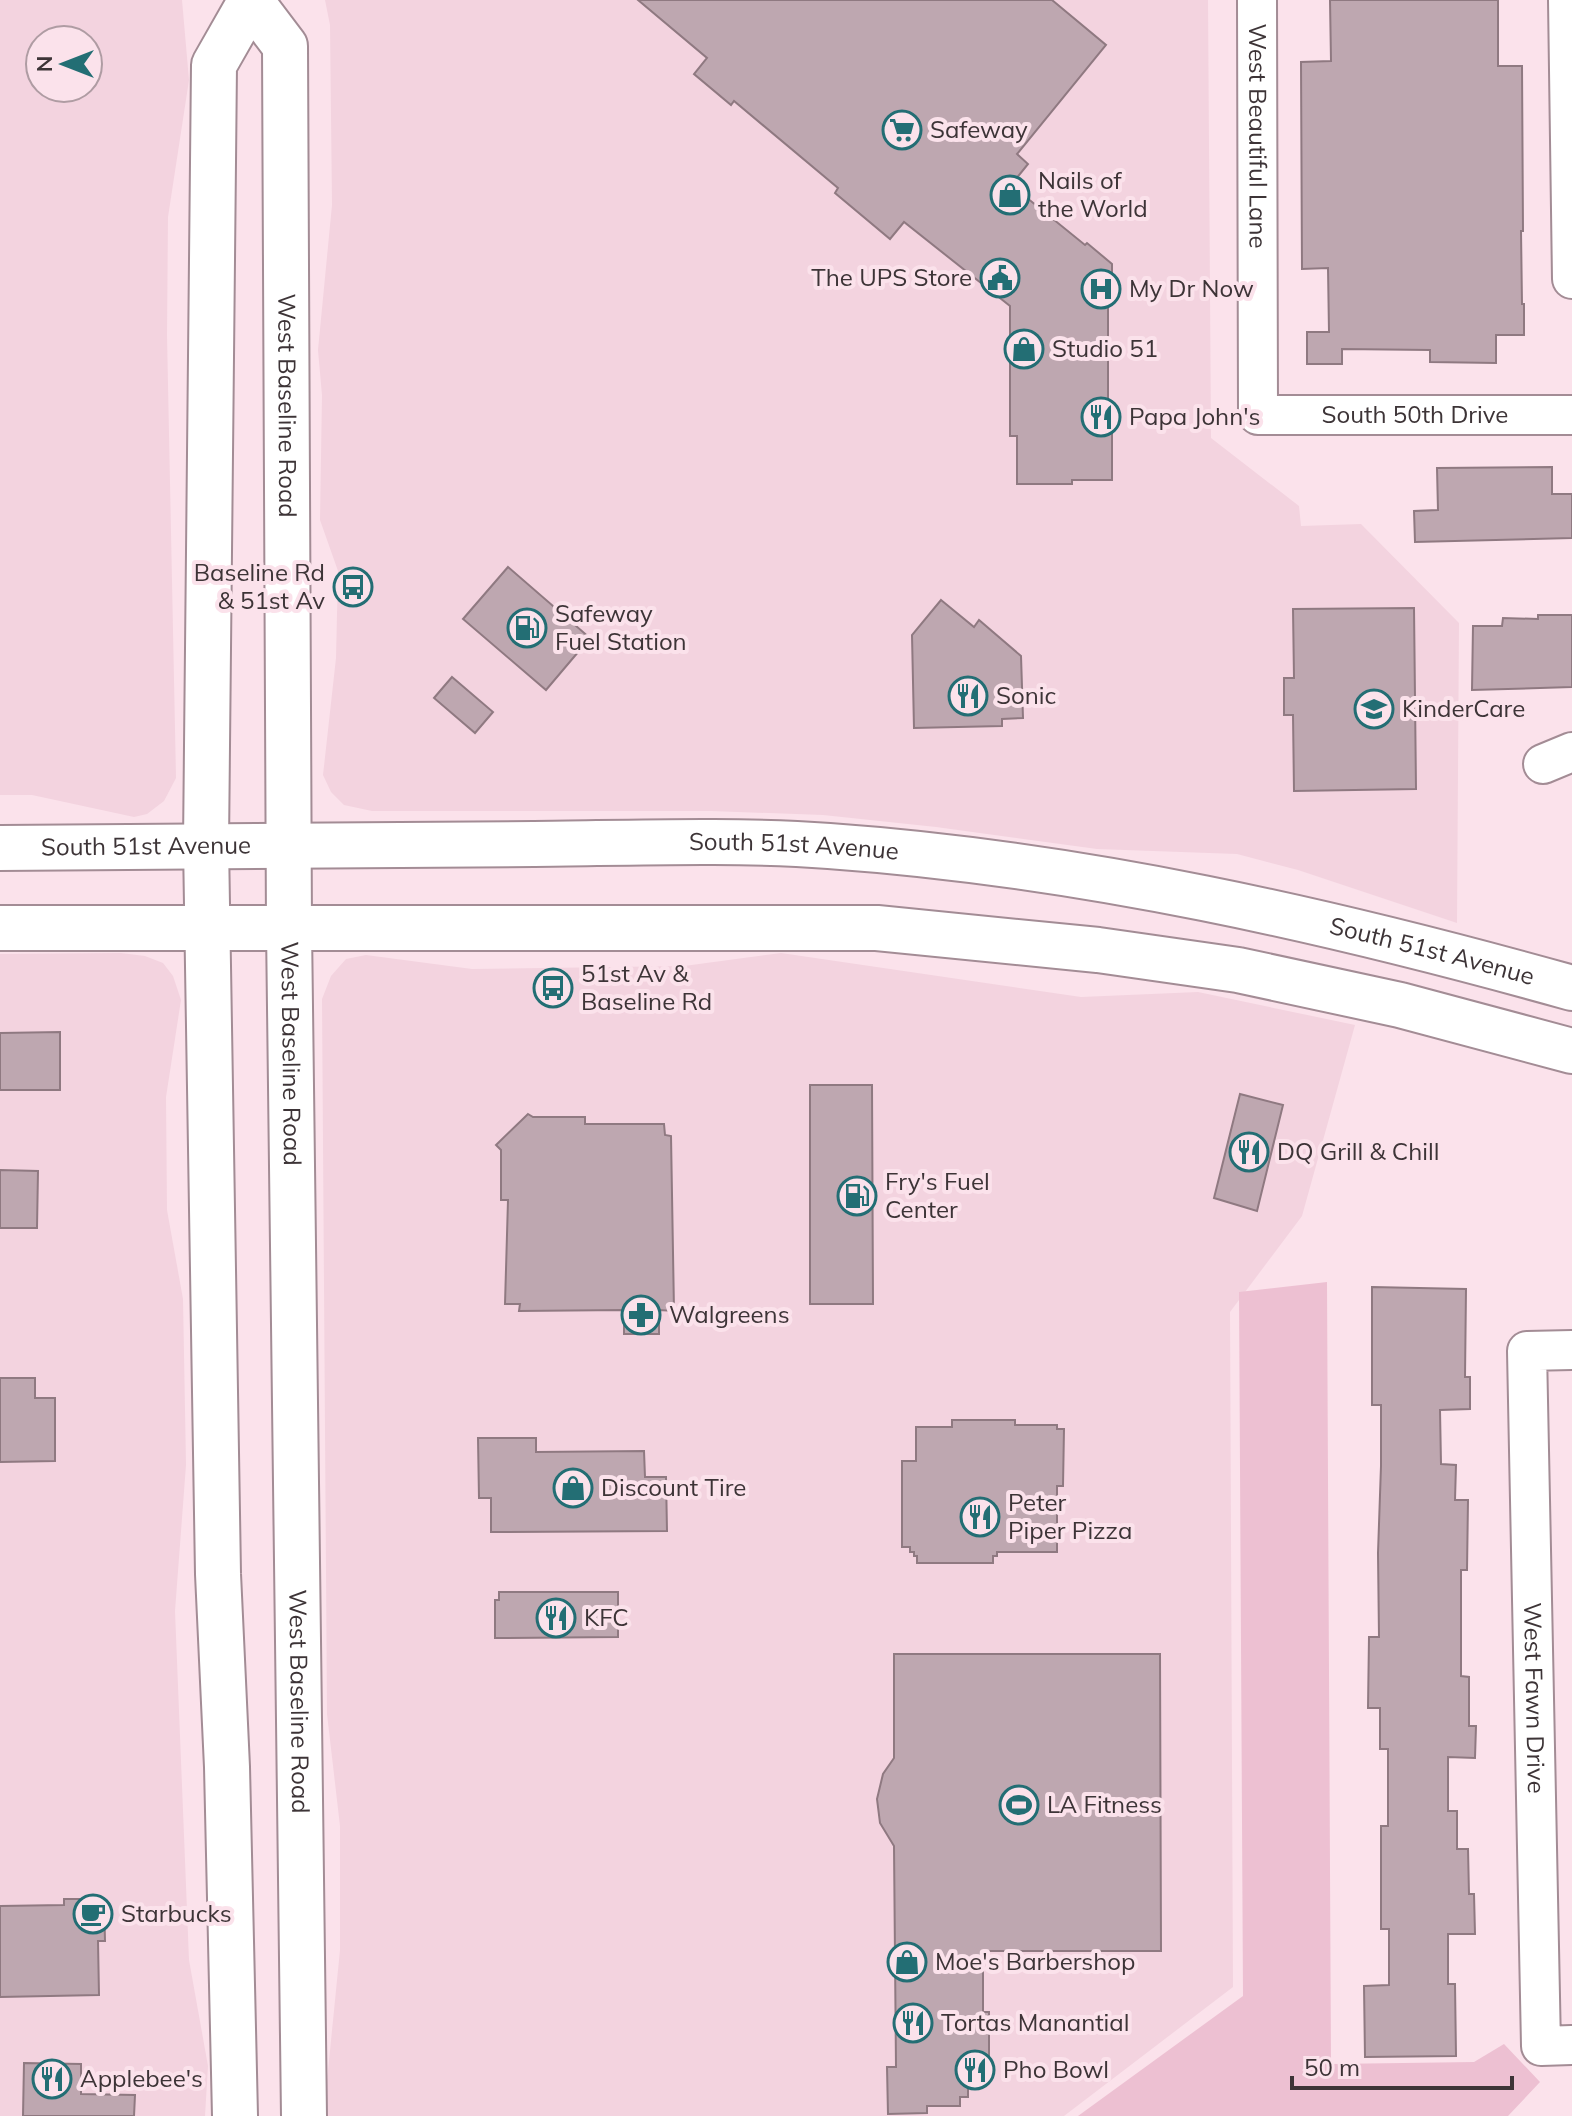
<svg xmlns="http://www.w3.org/2000/svg" width="1572" height="2116" viewBox="0 0 1572 2116" font-family="Mulish,sans-serif">
  <style>
    .built { fill: #f3d3df; fill-rule: evenodd }
    .green { fill: #edc0d2 }
    .building { fill: #bea7b0; stroke: #8f7981; stroke-width: 2 }
    .lines { fill: none; stroke-linecap: round; stroke-linejoin: round }
    .minor-casing { stroke: #a38c95; stroke-width: 42 }
    .major-casing { stroke: #a38c95; stroke-width: 48 }
    .minor { stroke: #fff; stroke-width: 38 }
    .major { stroke: #fff; stroke-width: 44 }
    .labels { text-anchor: middle; stroke-width: 8; stroke-linejoin: round; paint-order: stroke }
    .poi-label { font-size: 24px; fill: #3d3437; stroke: #fbe2eb; text-anchor: start }
    .street-label { font-size: 24px; fill: #3d3437; stroke: #fbe2eb }
  </style>
  <rect width="100%" height="100%" fill="#fbe2eb"/>
  <g class="built">
    <path d="M0 0H182L189 80 168 217 167 335 176 778 164 801 147 814 134 817 32 795H0ZM40 40H88V88H40Z"/>
    <polygon points="325,0 1208,0 1211,438 1299,506 1301,526 1361,524 1459,623 1457,923 1298,870 1237,854 1097,849 936,827 823,815 711,811 372,811 344,805 331,792 323,775 336,658 338,571 320,520 322,395 318,350 332,205 330,25"/>
    <polygon points="121,953 145,956 163,963 173,976 181,1000 166,1097 167,1210 183,1299 186,1465 175,1611 189,1960 208,2066 205,2116 0,2116 0,954"/>
    <polygon points="781,953 1081,997 1198,992 1355,1025 1302,1216 1230,1312 1233,1987 1064,2116 327,2116 327,2081 340,1950 340,1826 327,1714 322,999 331,976 346,959 366,955 472,969 684,966"/>
  </g>
  <polygon class="green" points="1327,1282 1331,2064 1474,2062 1504,2044 1540,2082 1508,2116 1078,2116 1243,1996 1239,1292"/>
  <g class="building">
    <polygon points="638,0 1052,0 1106,45 1017,154 1028,164 1011,185 1085,245 1087,243 1112,264 1112,295 1108,295 1108,415 1112,415 1112,480 1072,480 1072,484 1017,484 1017,436 1010,436 1010,306 904,222 890,239 835,193 838,188 734,101 731,105 694,74 707,58"/>
    <polygon points="1330,0 1498,0 1498,66 1522,66 1523,231 1521,231 1522,304 1524,304 1524,335 1496,335 1496,363 1430,362 1430,350 1342,349 1342,364 1307,364 1307,332 1329,332 1328,268 1302,269 1301,62 1331,61"/>
    <polygon points="1552,467 1552,494 1572,494 1572,538 1415,542 1414,511 1438,510 1437,468"/>
    <polygon points="508,567 590,638 546,690 463,619"/>
    <polygon points="941,600 974,627 979,620 1021,656 1023,718 1002,719 1002,726 914,728 912,635"/>
    <polygon points="1414,608 1416,789 1294,791 1293,715 1284,715 1284,678 1294,678 1293,609"/>
    <polygon points="1538,615 1572,615 1572,687 1472,690 1473,626 1502,626 1503,618 1538,619"/>
    <polygon points="452,677 493,712 475,733 434,698"/>
    <polygon points="60,1032 60,1090 0,1090 0,1033"/>
    <polygon points="810,1085 872,1085 873,1304 810,1304"/>
    <polygon points="1240,1094 1283,1105 1257,1211 1214,1198"/>
    <polygon points="528,1114 533,1117 585,1117 585,1124 664,1124 665,1135 671,1136 674,1311 659,1310 659,1334 624,1334 624,1310 519,1311 520,1304 505,1304 508,1200 501,1200 501,1150 496,1145"/>
    <polygon points="0,1170 38,1171 37,1228 0,1228"/>
    <polygon points="1372,1287 1466,1289 1465,1377 1470,1377 1470,1409 1440,1410 1441,1464 1456,1465 1455,1500 1468,1500 1467,1570 1461,1570 1461,1676 1469,1677 1469,1726 1476,1726 1475,1758 1448,1757 1448,1811 1457,1811 1457,1849 1468,1849 1469,1894 1474,1894 1475,1934 1448,1934 1448,1984 1455,1984 1456,2056 1365,2057 1364,1986 1389,1985 1389,1929 1381,1929 1381,1826 1388,1826 1388,1749 1380,1749 1380,1708 1368,1708 1369,1637 1379,1637 1378,1553 1381,1466 1381,1405 1372,1405"/>
    <polygon points="0,1378 35,1378 35,1398 55,1398 55,1461 0,1462"/>
    <polygon points="952,1420 1015,1420 1015,1425 1057,1425 1057,1429 1064,1429 1063,1486 1057,1486 1057,1552 997,1552 997,1556 993,1556 993,1563 917,1563 917,1556 914,1556 914,1552 910,1552 910,1547 902,1547 902,1461 916,1461 916,1427 952,1427"/>
    <polygon points="478,1438 536,1438 536,1452 644,1451 645,1477 666,1477 667,1531 491,1532 491,1498 479,1498"/>
    <polygon points="499,1592 618,1592 618,1637 495,1638 495,1600 499,1600"/>
    <polygon points="894,1654 1160,1654 1161,1951 983,1951 983,2012 989,2012 989,2065 984,2065 984,2081 968,2081 968,2097 960,2097 960,2106 927,2106 927,2113 888,2114 887,2067 896,2067 894,1846 880,1823 877,1799 883,1774 894,1758"/>
    <polygon points="64,1899 104,1899 105,1941 98,1941 99,1995 0,1997 0,1906 64,1905"/>
    <polygon points="24,2063 81,2064 81,2094 135,2095 134,2116 23,2116"/>
  </g>
  <g class="lines">
    <g class="minor-casing">
      <g id="minor">
        <path id="s1" d="M1257 0 1258 415H1572"/>
        <polyline points="1568,0 1572,279"/>
        <polyline points="1543,764 1572,752"/>
        <path id="s2" d="M1572 1350 1527 1351 1541 2046 1572 2045"/>
      </g>
    </g>
    <g class="major-casing">
      <g id="major">
        <path id="s3" d="M251 1 285 46 289 928 304 2116"/>
        <path id="s4" d="M0 848C178 846 356 844 534 844 632 843 732 839 829 846 1082 864 1329 920 1572 988"/>
        <polyline points="0,928 877,928 1098,950 1238,970 1400,1005 1572,1051"/>
        <polyline points="235,2116 227,1767 218,1574 206,844 214,65 251,0"/>
      </g>
    </g>
    <use href="#minor" class="minor"/>
    <use href="#major" class="major"/>
  </g>
  <defs>
    <g id="supermarket-ring" transform="scale(2)"><circle r="9.5" fill="#fbe2eb" stroke="#236e74" stroke-width="1.5"/><path d="M-6-5.5h2.5l.6 2H6L4.5 2H-2.5L-4.4-4H-6ZM-1.5 3.2a1.3 1.3 0 1 0 .1 0ZM3 3.2a1.3 1.3 0 1 0 .1 0Z" fill="#236e74"/></g>
    <g id="shop-ring" transform="scale(2)"><circle r="9.5" fill="#fbe2eb" stroke="#236e74" stroke-width="1.5"/><path d="M-5-2.5h2.3a2.7 3.5 0 0 1 5.4 0H5L5.5 6h-11ZM-1.5-2.5h3a1.5 2.3 0 0 0-3 0Z" fill="#236e74"/></g>
    <g id="civic-ring" transform="scale(2)"><circle r="9.5" fill="#fbe2eb" stroke="#236e74" stroke-width="1.5"/><path d="M-.6-6.5H3V-4.5H.6V-3L4-1V1h2V6H-6V1h2V-1L-.6-3ZM-1.2 2.5V6h2.4V2.5Z" fill="#236e74"/></g>
    <g id="hospital-ring" transform="scale(2)"><circle r="9.5" fill="#fbe2eb" stroke="#236e74" stroke-width="1.5"/><path d="M-5-5h3v3.5h4V-5h3V5h-3V1.5h-4V5h-3Z" fill="#236e74"/></g>
    <g id="restaurant-ring" transform="scale(2)"><circle r="9.5" fill="#fbe2eb" stroke="#236e74" stroke-width="1.5"/><path d="M-5-6h1v4h1v-4h1v4h1v-4h1v5L-1.5 .5V6h-2V.5L-5-1ZM5-6V6H3V1.5H1.5Q1.5-4 5-6Z" fill="#236e74"/></g>
    <g id="bus-ring" transform="scale(2)"><circle r="9.5" fill="#fbe2eb" stroke="#236e74" stroke-width="1.5"/><path d="M-5-6H5V4H4V6H2V4H-2V6H-4V4H-5ZM-3.5-4V0h7V-4ZM-3.5 1.2v1.5H-2V1.2ZM2 1.2v1.5H3.5V1.2Z" fill="#236e74"/></g>
    <g id="fuel-ring" transform="scale(2)"><circle r="9.5" fill="#fbe2eb" stroke="#236e74" stroke-width="1.5"/><path d="M-5.5-6h7V0h2V4h1.3V-2.5L3-4.5l.8-.8L6-3V5H2.5V1h-1V6h-7ZM-4.2-4.7v3.2H.2V-4.7Z" fill="#236e74"/></g>
    <g id="school-ring" transform="scale(2)"><circle r="9.5" fill="#fbe2eb" stroke="#236e74" stroke-width="1.5"/><path d="M0-5L7-2L0 1L-7-2ZM-4 1L0 2.5L4 1V4Q0 6-4 4Z" fill="#236e74"/></g>
    <g id="pharmacy-ring" transform="scale(2)"><circle r="9.5" fill="#fbe2eb" stroke="#236e74" stroke-width="1.5"/><path d="M-2-6h4v4h4v4h-4v4h-4v-4h-4v-4h4Z" fill="#236e74"/></g>
    <g id="stadium-ring" transform="scale(2)"><circle r="9.5" fill="#fbe2eb" stroke="#236e74" stroke-width="1.5"/><path d="M0-5a6.5 5 0 1 0 0 10a6.5 5 0 1 0 0-10ZM-3.5-1.8h7v3.6h-7Z" fill="#236e74"/></g>
    <g id="cafe-ring" transform="scale(2)"><circle r="9.5" fill="#fbe2eb" stroke="#236e74" stroke-width="1.5"/><path d="M-5.5-4.5H6V0H3Q3 3.5 0 3.5H-2.5Q-5.5 3.5-5.5 0ZM3-3.2v2h1.7v-2ZM-6 4.5H4V6H-6Z" fill="#236e74"/></g>
  </defs>
  <g fill-rule="evenodd">
    <use href="#supermarket-ring" x="902" y="130"/>
    <use href="#shop-ring" x="1010" y="195"/>
    <use href="#civic-ring" x="1000" y="278"/>
    <use href="#hospital-ring" x="1101" y="289"/>
    <use href="#shop-ring" x="1024" y="349"/>
    <use href="#restaurant-ring" x="1101" y="417"/>
    <use href="#bus-ring" x="353" y="587"/>
    <use href="#fuel-ring" x="527" y="628"/>
    <use href="#restaurant-ring" x="968" y="696"/>
    <use href="#school-ring" x="1374" y="709"/>
    <use href="#bus-ring" x="553" y="988"/>
    <use href="#restaurant-ring" x="1249" y="1152"/>
    <use href="#fuel-ring" x="857" y="1196"/>
    <use href="#pharmacy-ring" x="641" y="1315"/>
    <use href="#shop-ring" x="573" y="1488"/>
    <use href="#restaurant-ring" x="980" y="1517"/>
    <use href="#restaurant-ring" x="556" y="1618"/>
    <use href="#stadium-ring" x="1019" y="1805"/>
    <use href="#cafe-ring" x="93" y="1914"/>
    <use href="#shop-ring" x="907" y="1962"/>
    <use href="#restaurant-ring" x="913" y="2023"/>
    <use href="#restaurant-ring" x="975" y="2070"/>
    <use href="#restaurant-ring" x="52" y="2079"/>
  </g>
  <g class="labels">
    <g class="poi-label">
      <text x="930" y="138">Safeway</text>
      <text x="1038" y="189">Nails of<tspan x="1038" dy="28">the World</tspan></text>
      <text x="972" y="286" text-anchor="end">The UPS Store</text>
      <text x="1129" y="297">My Dr Now</text>
      <text x="1052" y="357">Studio 51</text>
      <text x="1129" y="425">Papa John's</text>
      <text x="325" y="581" text-anchor="end">Baseline Rd<tspan x="325" dy="28">&amp; 51st Av</tspan></text>
      <text x="555" y="622">Safeway<tspan x="555" dy="28">Fuel Station</tspan></text>
      <text x="996" y="704">Sonic</text>
      <text x="1402" y="717">KinderCare</text>
      <text x="581" y="982">51st Av &amp;<tspan x="581" dy="28">Baseline Rd</tspan></text>
      <text x="1277" y="1160">DQ Grill &amp; Chill</text>
      <text x="885" y="1190">Fry's Fuel<tspan x="885" dy="28">Center</tspan></text>
      <text x="669" y="1323">Walgreens</text>
      <text x="601" y="1496">Discount Tire</text>
      <text x="1008" y="1511">Peter<tspan x="1008" dy="28">Piper Pizza</tspan></text>
      <text x="584" y="1626">KFC</text>
      <text x="1047" y="1813">LA Fitness</text>
      <text x="121" y="1922">Starbucks</text>
      <text x="935" y="1970">Moe's Barbershop</text>
      <text x="941" y="2031">Tortas Manantial</text>
      <text x="1003" y="2078">Pho Bowl</text>
      <text x="80" y="2087">Applebee's</text>
    </g>
    <g class="street-label">
      <text dy="8" stroke="none"><textPath href="#s1" startOffset="136">West Beautiful Lane</textPath></text>
      <text dy="8" stroke="none"><textPath href="#s3" startOffset="416">West Baseline Road</textPath></text>
      <text dy="8" stroke="none"><textPath href="#s1" startOffset="572">South 50th Drive</textPath></text>
      <text dy="8" stroke="none"><textPath href="#s4" startOffset="146">South 51st Avenue</textPath></text>
      <text dy="8" stroke="none"><textPath href="#s4" startOffset="794">South 51st Avenue</textPath></text>
      <text dy="8" stroke="none"><textPath href="#s4" startOffset="1442">South 51st Avenue</textPath></text>
      <text dy="8" stroke="none"><textPath href="#s3" startOffset="1064">West Baseline Road</textPath></text>
      <text dy="8" stroke="none"><textPath href="#s2" startOffset="392">West Fawn Drive</textPath></text>
      <text dy="8" stroke="none"><textPath href="#s3" startOffset="1712">West Baseline Road</textPath></text>
    </g>
  </g>
  <g transform="translate(64 64) rotate(270)"><circle r="38" fill="#fbe2eb" stroke="#af9ca3" stroke-width="2"/>
  <path d="M0-6L14 30L0 20L-14 30Z" fill="#236e74"/>
  <text y="-12" font-size="22" font-weight="bold" text-anchor="middle" fill="#3d3437">N</text>
  </g>
  <path d="M1292 2076v12h220v-12" fill="none" stroke="#3d3437" stroke-width="4"/>
  <text x="1304" y="2076" font-size="24" fill="#3d3437" stroke="#fbe2eb" stroke-width="6" paint-order="stroke">50 m</text>
</svg>
